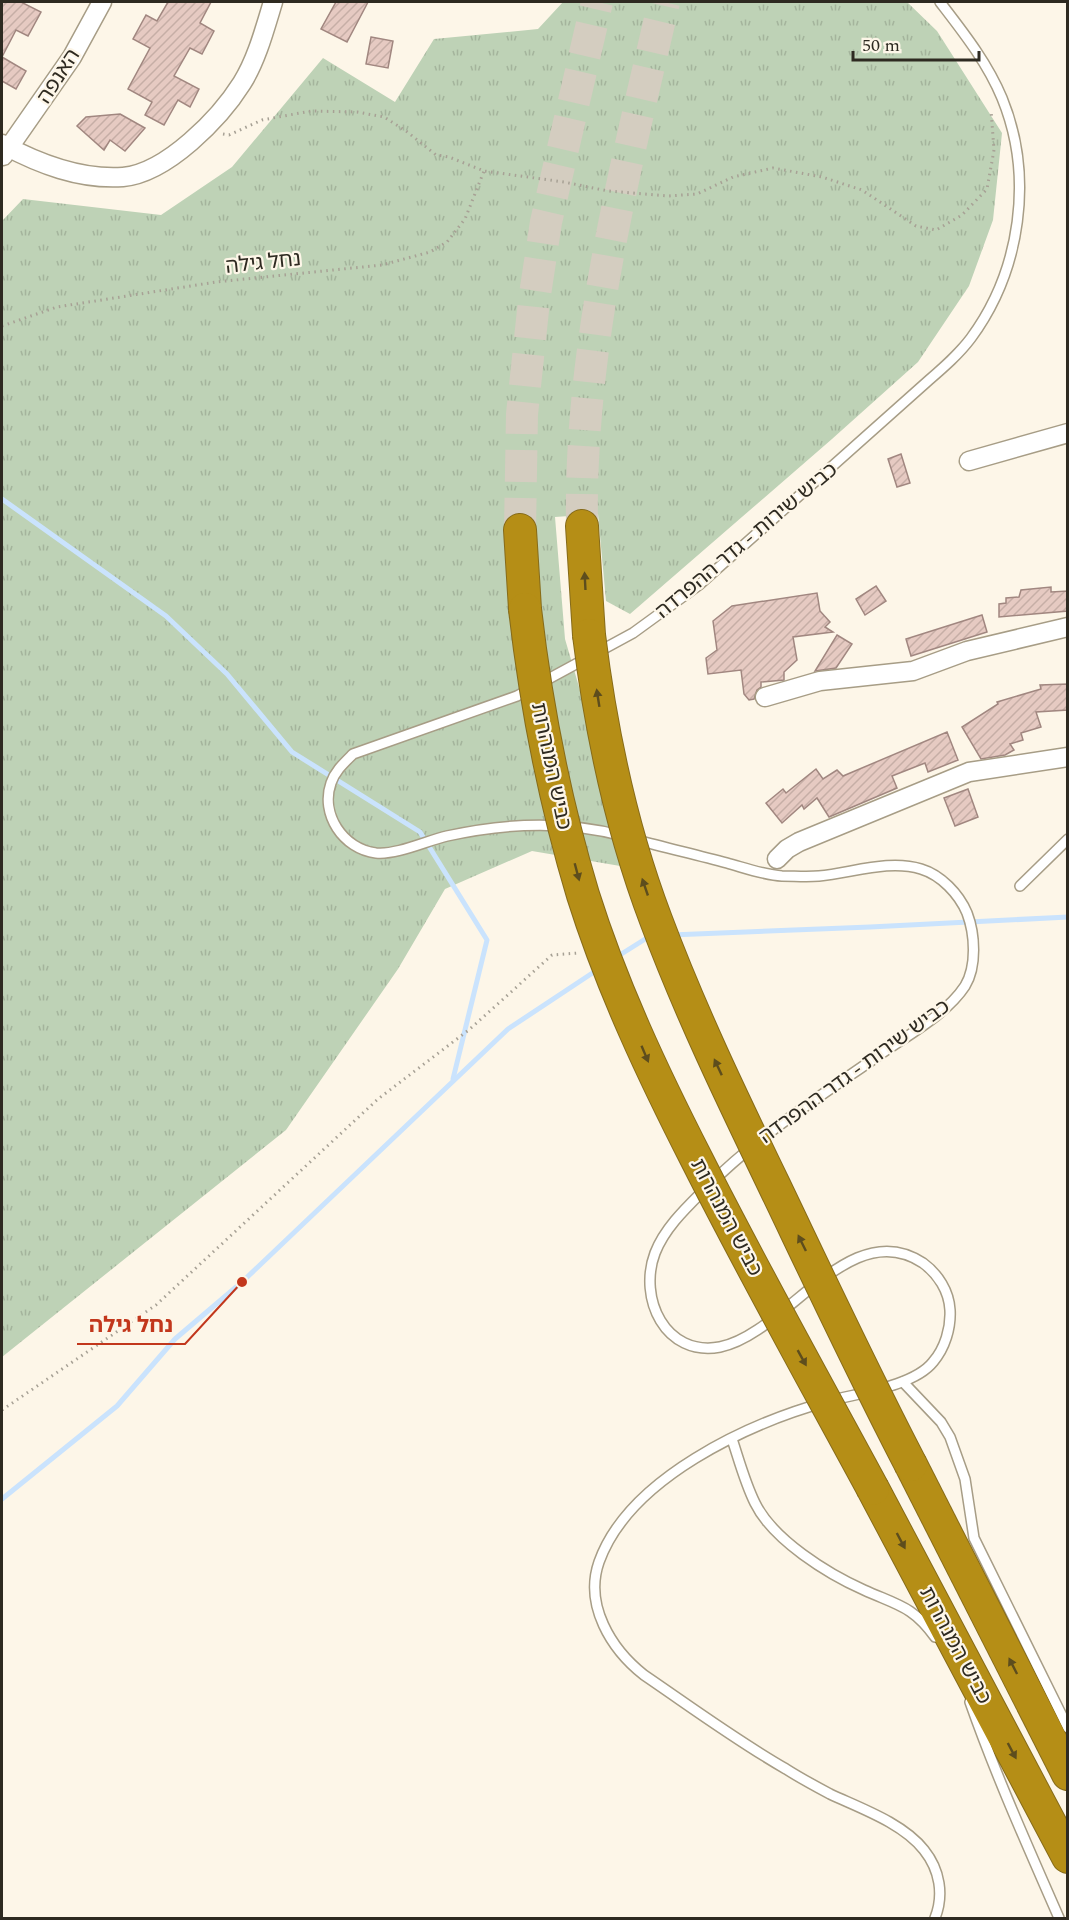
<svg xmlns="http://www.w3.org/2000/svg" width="1069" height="1920" viewBox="0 0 1069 1920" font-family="Spectral,'Noto Sans Hebrew',serif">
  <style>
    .grass { fill: url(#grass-tufts) }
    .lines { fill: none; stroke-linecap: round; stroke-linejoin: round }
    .stream { stroke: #cae3fd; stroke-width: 5 }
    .building { fill: url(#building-hatch); stroke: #a18780; stroke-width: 1.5 }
    .highway-tunnel { stroke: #d4cdc0; stroke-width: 32; stroke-dasharray: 32 16; stroke-linecap: butt }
    .lane-casing { stroke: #a79d86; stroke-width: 12 }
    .street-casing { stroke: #a79d86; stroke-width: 21 }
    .highway-casing { stroke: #866b1a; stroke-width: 34 }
    .path { stroke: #a7a195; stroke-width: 3; stroke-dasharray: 1.5 4.5; stroke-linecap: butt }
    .lane { stroke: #fff; stroke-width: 9 }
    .street { stroke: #fff; stroke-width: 18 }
    .highway { stroke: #b58e16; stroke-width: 32 }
    .highway-bridge-casing { stroke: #866b1a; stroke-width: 34; stroke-linecap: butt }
    .highway-bridge { stroke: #b58e16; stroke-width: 32 }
    .oneway { fill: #5d4d1d }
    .labels { text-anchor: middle; stroke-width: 4.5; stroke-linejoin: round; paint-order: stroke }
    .street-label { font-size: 21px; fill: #2e2a21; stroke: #fdf6e8 }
    .leader { fill: none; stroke: #c2371c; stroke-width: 2 }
    .callout-dot { fill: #c2371c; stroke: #fdf6e8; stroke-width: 2 }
    .callout-label { font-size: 22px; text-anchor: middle; font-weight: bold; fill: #c2371c; stroke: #fdf6e8; stroke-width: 4.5; stroke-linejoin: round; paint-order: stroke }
  </style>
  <defs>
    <pattern id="grass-tufts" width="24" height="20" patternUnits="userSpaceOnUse" patternTransform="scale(1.5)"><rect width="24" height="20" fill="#bed2b6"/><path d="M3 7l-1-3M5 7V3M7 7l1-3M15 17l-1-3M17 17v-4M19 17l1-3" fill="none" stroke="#a4b49c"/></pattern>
    <pattern id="building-hatch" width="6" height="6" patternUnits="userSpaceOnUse" patternTransform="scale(1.5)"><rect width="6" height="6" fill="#e6cac2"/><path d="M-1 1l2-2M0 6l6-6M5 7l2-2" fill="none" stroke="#c6aea6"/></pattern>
  </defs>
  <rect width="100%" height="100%" fill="#fdf6e8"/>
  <polygon class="grass" points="563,2 907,2 937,31 1002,133 993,220 969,286 918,362 832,439 630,614 606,601 598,514 555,517 565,639 632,868 532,851 445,889 398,969 286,1130 2,1357 2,221 23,199 161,215 232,167 323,58 395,102 434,39 538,29"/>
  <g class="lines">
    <g class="stream">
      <polyline points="2,499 166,616 227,674 292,752 420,832 487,940 453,1079"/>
      <polyline points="671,935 870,927 1068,917"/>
      <polyline points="615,958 650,936"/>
      <polyline points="2,1499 117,1406 175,1339 242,1282 508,1029 597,970"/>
    </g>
  </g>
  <g class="building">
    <polygon points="2,2 21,2 41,12 28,36 16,30 2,57"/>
    <polygon points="168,2 211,2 200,23 214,31 202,54 190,48 174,76 199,89 190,107 178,100 164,125 145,115 152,102 128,89 150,48 133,39 146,15 157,21"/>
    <polygon points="336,2 368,2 347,42 321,29"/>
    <polygon points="371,37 393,41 388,68 366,64"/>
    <polygon points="2,57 26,71 16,89 2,81"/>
    <polygon points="120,114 145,128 125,151 110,140 104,150 77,126 86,117"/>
    <polygon points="901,454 910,483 897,487 888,459"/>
    <polygon points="876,586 886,601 865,615 856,599"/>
    <polygon points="1051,587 1051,592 1068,591 1068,611 999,617 999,604 1006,603 1006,598 1019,597 1021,590"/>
    <polygon points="817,593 820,611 830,622 825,627 833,632 793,637 797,660 784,672 784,680 761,682 761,687 757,690 754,699 749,700 744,694 741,670 708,674 706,658 717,650 713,621 732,606"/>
    <polygon points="982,615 987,632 911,656 906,639"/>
    <polygon points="837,635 852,644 836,668 815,671"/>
    <polygon points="1068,684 1068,710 1036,712 1041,727 1021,733 1023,740 1010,744 1014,750 1005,755 981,759 962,727 998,704 997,702 1041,689 1040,685"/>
    <polygon points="947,732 958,760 928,772 925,763 892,776 897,788 829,817 817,798 804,809 802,805 782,823 766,803 783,789 786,793 816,769 823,779 837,770 843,776"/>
    <polygon points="968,789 978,817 955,826 944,798"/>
  </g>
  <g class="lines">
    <g class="highway-tunnel">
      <path d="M582 526C579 348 624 174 664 2"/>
      <polyline points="520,530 522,414 534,301 546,222 597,2"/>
    </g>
    <g class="lane-casing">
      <g id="lane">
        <path d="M623 836C565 820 506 823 447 836 426 841 397 855 376 853 343 849 320 814 331 783 335 771 344 763 353 754L517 696 633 633 699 585 929 380C944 367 959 354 971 338 1021 270 1034 176 1002 98 987 62 963 32 940 2"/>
        <path d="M637 840C667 848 697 855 727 863 745 868 764 875 782 876 794 876 807 877 819 876 852 873 889 859 921 869 941 875 959 894 967 913 975 934 977 966 965 986 946 1015 906 1036 878 1056 819 1097 758 1136 707 1187 688 1206 665 1227 655 1253 638 1298 665 1357 720 1347 786 1334 850 1214 923 1263 938 1274 949 1291 950 1310 951 1328 945 1348 933 1362 914 1386 859 1393 829 1401 749 1423 629 1478 599 1562 584 1605 611 1649 644 1675 691 1707 737 1741 786 1769 800 1778 815 1786 830 1794 860 1808 903 1823 924 1850 940 1870 944 1895 935 1918"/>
        <polyline points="1020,886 1068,839"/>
        <polyline points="903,1382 941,1422 950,1437 965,1479 974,1538 1068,1728"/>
        <path d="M732 1439C739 1460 745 1483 755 1503 773 1540 828 1574 864 1590 897 1605 913 1606 935 1637"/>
        <path d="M970 1702C996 1776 1028 1847 1059 1918"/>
      </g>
    </g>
    <g class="street-casing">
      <g id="street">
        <path d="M2 144C39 164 80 180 123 177 167 173 220 118 242 83 257 59 265 28 273 2"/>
        <polyline points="3,156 72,57 102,2"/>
        <polyline points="969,461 1068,433"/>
        <polyline points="765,697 820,681 913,671 967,651 1068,627"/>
        <polyline points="777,859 787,849 799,842 969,772 1068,757"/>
      </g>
    </g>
    <g class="highway-casing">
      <g id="highway">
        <polyline points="582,526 589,635"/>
        <polyline points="520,530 525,609"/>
        <polyline points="911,1465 1068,1774"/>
        <polyline points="873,1489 1068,1857"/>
      </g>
    </g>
    <g class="path">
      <polyline points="223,134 229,135 262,120 311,111 357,112 384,117 406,131 436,155 449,157 484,171 564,182 608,191 668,196 697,194 733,177 773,168 822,177 862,190 916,226 936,230 962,215 987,189 994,150 991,110"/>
      <polyline points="2,326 57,307 216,282 382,265 430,252 447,242 465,219 484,171"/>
      <polyline points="2,1410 156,1305 378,1099 470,1029 552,955 578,953"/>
    </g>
    <use href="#lane" class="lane"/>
    <use href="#street" class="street"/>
    <use href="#highway" class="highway"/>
    <g class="highway-bridge-casing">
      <g id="highway-bridge">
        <path d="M525 609C536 706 555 802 583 895 612 987 653 1074 697 1160 753 1271 814 1380 873 1489"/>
        <path d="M589 635C601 732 621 828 656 920 690 1011 732 1098 774 1185 819 1279 863 1373 911 1465"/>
      </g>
    </g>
    <use href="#highway-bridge" class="highway-bridge"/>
  </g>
  <defs><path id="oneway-solid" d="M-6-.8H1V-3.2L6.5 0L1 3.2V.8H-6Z" transform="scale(1.5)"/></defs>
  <g class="oneway">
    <use href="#oneway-solid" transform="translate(585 581) rotate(-93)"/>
    <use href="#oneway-solid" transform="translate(598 698) rotate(-99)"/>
    <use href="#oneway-solid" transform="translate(577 872) rotate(75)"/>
    <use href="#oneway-solid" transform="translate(645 887) rotate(-109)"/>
    <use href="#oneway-solid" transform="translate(645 1054) rotate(67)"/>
    <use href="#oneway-solid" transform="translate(718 1067) rotate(-115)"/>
    <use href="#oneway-solid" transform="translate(802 1243) rotate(-116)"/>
    <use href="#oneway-solid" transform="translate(802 1358) rotate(61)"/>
    <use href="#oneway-solid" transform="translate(901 1541) rotate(62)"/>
    <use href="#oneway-solid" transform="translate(1013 1666) rotate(-117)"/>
    <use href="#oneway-solid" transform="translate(1012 1751) rotate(62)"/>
  </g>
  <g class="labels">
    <g class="street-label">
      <text transform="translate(58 76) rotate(-57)" y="7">האנפה</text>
      <text transform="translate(263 262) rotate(-6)" y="7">נחל גילה</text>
      <text transform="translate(746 540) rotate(-40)" y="7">כביש שירות - גדר ההפרדה</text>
      <text transform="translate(552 766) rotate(78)" y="7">כביש המנהרות</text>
      <text transform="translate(854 1071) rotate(-36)" y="7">כביש שירות - גדר ההפרדה</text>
      <text transform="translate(727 1217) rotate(62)" y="7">כביש המנהרות</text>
      <text transform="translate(956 1645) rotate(62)" y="7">כביש המנהרות</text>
    </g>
  </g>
  <path class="leader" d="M242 1282L185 1344H77"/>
  <circle class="callout-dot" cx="242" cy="1282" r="6"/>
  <g class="callout-label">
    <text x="131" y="1332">נחל גילה</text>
  </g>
  <rect width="1069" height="1920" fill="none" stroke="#2e2a21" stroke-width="6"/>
  <path d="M853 51v9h126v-9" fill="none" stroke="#2e2a21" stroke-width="3"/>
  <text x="862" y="51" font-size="18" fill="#2e2a21" stroke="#fdf6e8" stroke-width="4.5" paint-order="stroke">50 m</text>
</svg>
